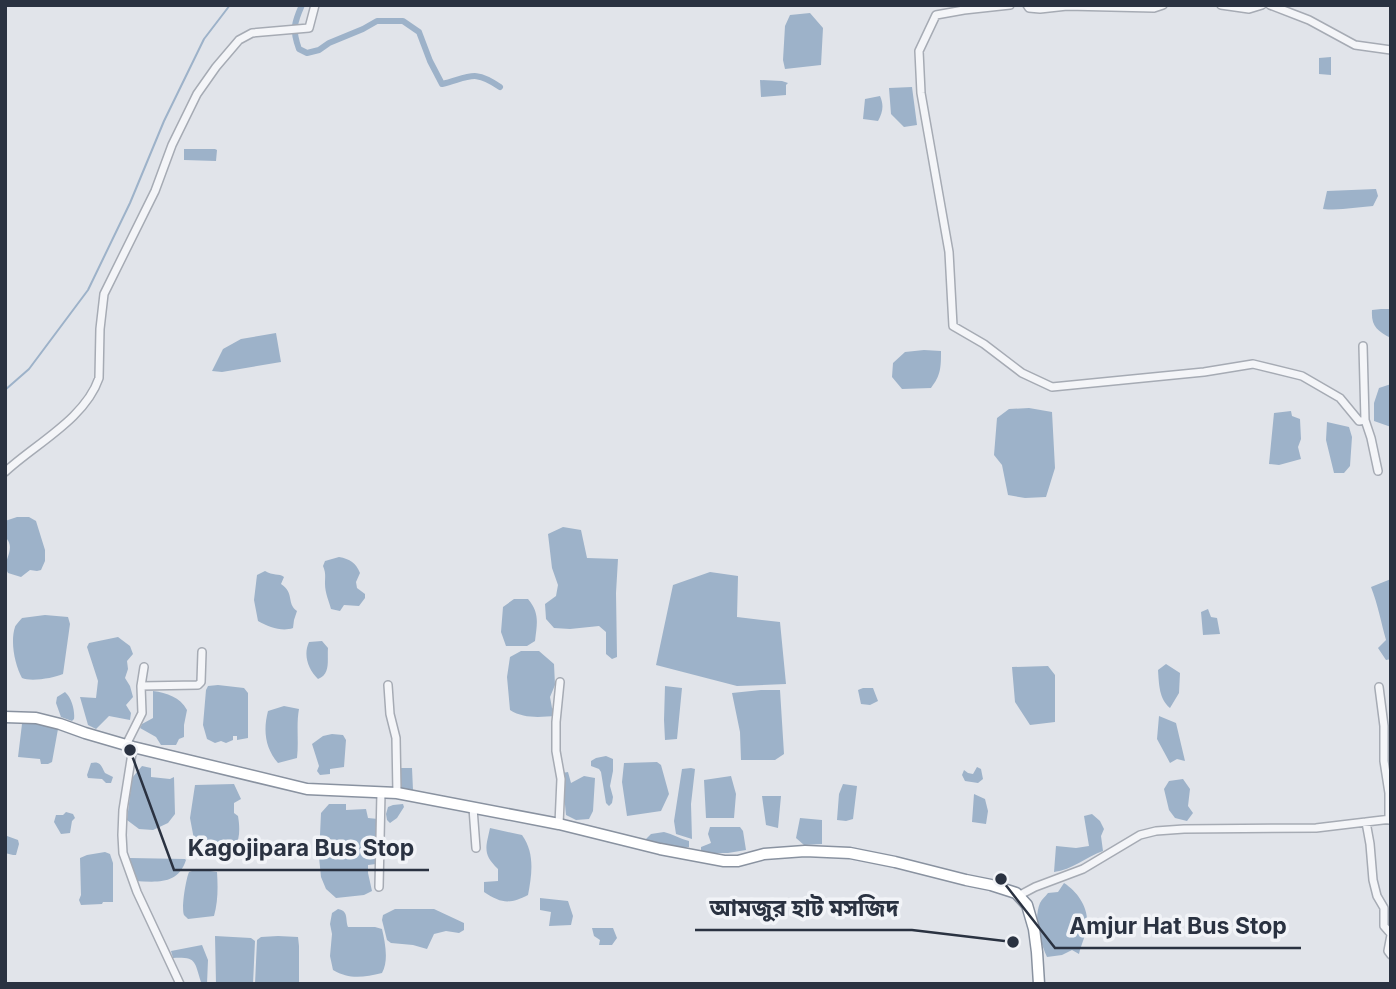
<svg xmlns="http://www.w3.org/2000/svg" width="1396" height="989" viewBox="0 0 1396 989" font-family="Inter,'Noto Sans Bengali',sans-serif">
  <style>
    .water { fill: #9db2c9 }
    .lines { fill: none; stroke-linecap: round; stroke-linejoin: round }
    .stream { stroke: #9db2c9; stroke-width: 2 }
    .canal { stroke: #9db2c9; stroke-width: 6 }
    .minor-casing { stroke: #a6abb4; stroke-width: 10 }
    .trunk-casing { stroke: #8992a0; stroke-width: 13 }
    .minor { stroke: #f4f5f8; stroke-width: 7 }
    .trunk { stroke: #fff; stroke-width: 10 }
    .leader { fill: none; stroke: #2a3241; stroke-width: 2.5 }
    .callout-dot { fill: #2a3241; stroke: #f1f3f7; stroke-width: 2.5 }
    .callout-label { font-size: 23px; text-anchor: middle; font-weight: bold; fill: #2a3241; stroke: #f1f3f7; stroke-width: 7; stroke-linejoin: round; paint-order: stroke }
  </style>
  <rect width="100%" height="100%" fill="#e1e4ea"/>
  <!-- water -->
  <path class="water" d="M810 13 823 28 821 65 785 69 783 60 785 26 790 15Z
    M1331 57V75L1319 74V58Z
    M760 80 782 81 788 83 786 85V95L761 97Z
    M912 87 917 125 904 127 891 114 889 88Z
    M880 96C884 105 883 112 878 121L863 119 865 99Z
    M184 149H215L217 150 216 161 184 160Z
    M1376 189 1378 196 1373 206C1356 207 1340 211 1323 209L1327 191Z
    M1381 309H1391V338C1377 331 1371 326 1372 310Z
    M276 333 281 362 222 372 212 371 223 349 241 339Z
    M924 350 941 351C941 367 941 375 931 388L902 389 892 377 893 363 905 352Z
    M1391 384V427L1374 421V403L1379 388Z
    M1029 408 1052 412 1055 468 1046 497 1025 498 1008 495 1002 465 994 455 997 418 1009 409Z
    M1291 411 1292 416 1300 419 1301 439 1298 447 1301 459 1279 465 1269 464 1274 413Z
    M1327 422 1349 427 1352 437 1350 466 1344 473H1334L1326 440Z
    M17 517H29L36 521 45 550V561L41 570 37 571 30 570 21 577 8 573 5 567C7 556 15 546 5 537V521Z
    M563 527 581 530 587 558 618 559 616 593 617 657 612 659 606 654V632L599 626 570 629 554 628 546 619 545 604 556 596 558 585 552 568 548 534Z
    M339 557C350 559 356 563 360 573L356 582 357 588 365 594V598L359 606 344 605 340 611 331 609C329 601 325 593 325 584 325 576 326 573 323 566L325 561Z
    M265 571C273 576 279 573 284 577L281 584C295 593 286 603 297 611L294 620 293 628C282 632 269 627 258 621L254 600 257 575Z
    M710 572 738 576 737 617 780 622 786 684 737 686 656 665 673 585Z
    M1391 579V659L1386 660 1378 648 1386 640C1381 622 1378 605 1371 587Z
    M514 599H528C540 613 537 624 535 641L527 646H506L501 632 503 607Z
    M1208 609 1211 617 1217 618 1220 634 1203 635 1201 612Z
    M45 615 68 617 70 624 63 674C54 678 31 682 22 678 15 665 10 642 15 627 15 626 21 619 22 618Z
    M118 637 130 646 133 654 127 661 128 669 125 678 130 686 133 697 126 705 131 713 130 720 109 716 96 729 88 725 80 697 96 698 98 681 87 647 89 643Z
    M322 641 328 648C327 660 331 674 318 679 308 669 303 655 309 642Z
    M521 651H539L554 664 555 685 550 697 552 708 555 710 556 716C540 717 524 719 510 710L507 677 510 657Z
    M1166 664 1180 673 1179 693 1170 708C1159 699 1159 684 1158 670Z
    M1048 666 1055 675V722L1030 725 1015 702 1012 667Z
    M218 685 244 688 248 693V738L237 740V736H233V740L226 743 221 741 215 743 207 739 203 725 206 690 208 686Z
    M665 686 682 688 677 739 665 740 664 720Z
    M863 688H873L878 701 870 705 861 704 858 690Z
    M761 690H780L784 754 775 760H741L740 732 732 693Z
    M153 691C167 693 180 697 187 710L184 725V737L179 739 176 745H161L156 737 140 728 142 724 153 718Z
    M65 692C72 698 75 711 74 719L72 721 61 717 56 703 57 697Z
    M284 706 299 709C296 725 299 741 297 758L278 763C265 748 263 730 268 711Z
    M1159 716 1176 723 1185 761 1177 759 1170 763 1157 739Z
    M32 723 48 725 58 729 52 762 48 764H41L40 759 18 757 22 724Z
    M332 734 343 735 346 740 344 767 330 769V774L320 775 317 771 319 766 312 744 323 736Z
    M606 756 613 759V771L610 786 613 797 612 803 609 806 606 803 601 772 599 769 591 766V761L596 758Z
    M657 762 661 765 669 794 661 811 627 816 622 782 624 763Z
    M91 763C100 761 101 765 105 773L113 777 111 783H106L102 779 88 778 87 775Z
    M142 766 151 768V777L170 779 174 777 175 814 168 823 153 830 139 829 127 820 132 778Z
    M977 767 981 769 983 779 978 783 965 781 962 775 964 770 968 773 973 774Z
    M400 768H412L413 790 410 792 403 790 400 787Z
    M691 768 695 769 691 804 692 839 676 834 674 821 682 769Z
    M568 772 571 783 584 776 595 778 593 811 589 819 576 820 566 815 562 773Z
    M731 776 736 794 734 818H706L704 780Z
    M1183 779 1190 789 1188 806 1193 813 1187 821 1175 818 1169 810 1164 789 1169 781Z
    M234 784 241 799 234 803V813L238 816C240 828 240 838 235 848L211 847 209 851 196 850 190 818 195 785Z
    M843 784 857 786 853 819 846 821 837 820 839 794Z
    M974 794 985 799 988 811 986 824 972 822Z
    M762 796H781L778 828 766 825Z
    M329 804H346V810L366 809 368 818 378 819 376 864 368 865V873L372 891 364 895 336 898 326 889 321 877 319 857 321 813Z
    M403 804 404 807 397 818 390 823 387 820 386 814 388 807 393 805Z
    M66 812 73 814 75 818 72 821 70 833 61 834 54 822 56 815H63Z
    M1092 814 1100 821 1104 829 1101 836 1103 851C1086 857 1072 870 1054 872L1056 846 1076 848 1089 846 1084 816Z
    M800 818 822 820V844L804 845 796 838Z
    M710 827H740L743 831 746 850 728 853H701V847L711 843 708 834Z
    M490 828 522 835C535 853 532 874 528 895 510 904 502 904 484 892V882L498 881V869C482 854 486 847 490 828Z
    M664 832C673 834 680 839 689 841V847C675 850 658 846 645 840L651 834Z
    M7 836 18 840 19 844 16 855H13L5 853V837Z
    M105 852 110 854 113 863V902H103L102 904 81 905 79 900 81 895 80 858 87 855Z
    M130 858 185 859 186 860C178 885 157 882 135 881L129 860Z
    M198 869 217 872C218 887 218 902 214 916L188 919C187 918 185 916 184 915 181 908 186 879 189 872Z
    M1064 883C1078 892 1089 908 1087 926 1086 935 1081 945 1079 954L1072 950 1062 955 1047 957C1040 941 1033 920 1040 903 1042 899 1045 897 1048 893L1058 892Z
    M540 898 568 901 573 916 571 925 549 926 551 912 540 910Z
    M338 909C349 911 345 919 348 927H375L382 929C385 942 389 961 382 973 364 977 350 980 333 970L330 956 332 934 330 924 332 913Z
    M395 909H434L464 923V930L459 933 446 931 434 934 427 949 413 945 391 943 387 940 382 920 383 915Z
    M592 928H613L617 938 612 945H599L600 940 594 936Z
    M215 936 251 938 255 941 253 984H216Z
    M278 936 298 937 299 946V984H255L257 940 261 937Z
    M202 945 208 960 207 984 201 982C194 961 197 957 173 958L171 951Z"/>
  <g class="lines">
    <!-- stream -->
    <path class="stream" d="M5 390 29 369 88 290 130 203 164 121 204 39 230 5"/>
    <!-- canal -->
    <path class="canal" d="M302 5C294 23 292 30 299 49L307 53 319 50 329 43 363 29 377 21H403L419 32 430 61 442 84C470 77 474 69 500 87"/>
    <!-- minor casing -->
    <g class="minor-casing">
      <path id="minor" d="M1010 5 964 10 936 15 919 51 921 93 949 252 953 326 984 344 1022 373 1052 387 1204 372 1253 364 1302 376 1340 398 1359 421 1365 420 1371 438 1378 471
        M1027 5 1029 8 1040 9 1067 6 1154 8 1163 5
        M1221 5 1249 9 1262 5
        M1270 5 1309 20 1355 45 1391 50
        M1363 346 1365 420
        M5 472C35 444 85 419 99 378L100 329 104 294 155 191 172 145 197 94 216 67 239 40 252 33 309 28 315 5
        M388 685 390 714 396 738 397 793
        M141 686 198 685 201 682 202 652
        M1379 687 1384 726V761L1389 793V820
        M126 745 142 713 141 686 144 667
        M133 747 123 810 122 835 123 853 137 892 180 984
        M473 808 476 848
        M1366 822 1370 844 1373 880 1377 896 1384 908V926L1391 934
        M559 824 561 779 556 751V722L560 682
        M379 887 381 792
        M1018 896 1035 887 1083 869 1140 835 1156 831 1184 829 1316 828 1391 819
        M1391 935 1388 951 1391 955"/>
    </g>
    <!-- trunk casing -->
    <g class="trunk-casing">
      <path id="trunk" d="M5 717 36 718 60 724 85 733 133 747 307 789 397 793 559 824 660 849 724 861H738L764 854 805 851 850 853 895 862 966 880 991 885 1016 893 1027 905 1034 929 1037 952 1039 984"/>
    </g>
    <!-- minor -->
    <use href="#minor" class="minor"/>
    <!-- trunk -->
    <use href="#trunk" class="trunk"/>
  </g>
  <!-- callouts -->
  <path class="leader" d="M130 750L174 870H429M1013 942L912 930H695M1001 879L1055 948H1301"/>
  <g class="callout-dot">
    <circle cx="130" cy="750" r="7"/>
    <circle cx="1013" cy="942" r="7"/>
    <circle cx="1001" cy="879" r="7"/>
  </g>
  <g class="callout-label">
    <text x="301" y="856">Kagojipara Bus Stop</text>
    <text x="804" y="916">আমজুর হাট মসজিদ</text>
    <text x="1178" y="934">Amjur Hat Bus Stop</text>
  </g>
  <!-- border -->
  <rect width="1396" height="989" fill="none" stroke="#2a3241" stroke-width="14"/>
</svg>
